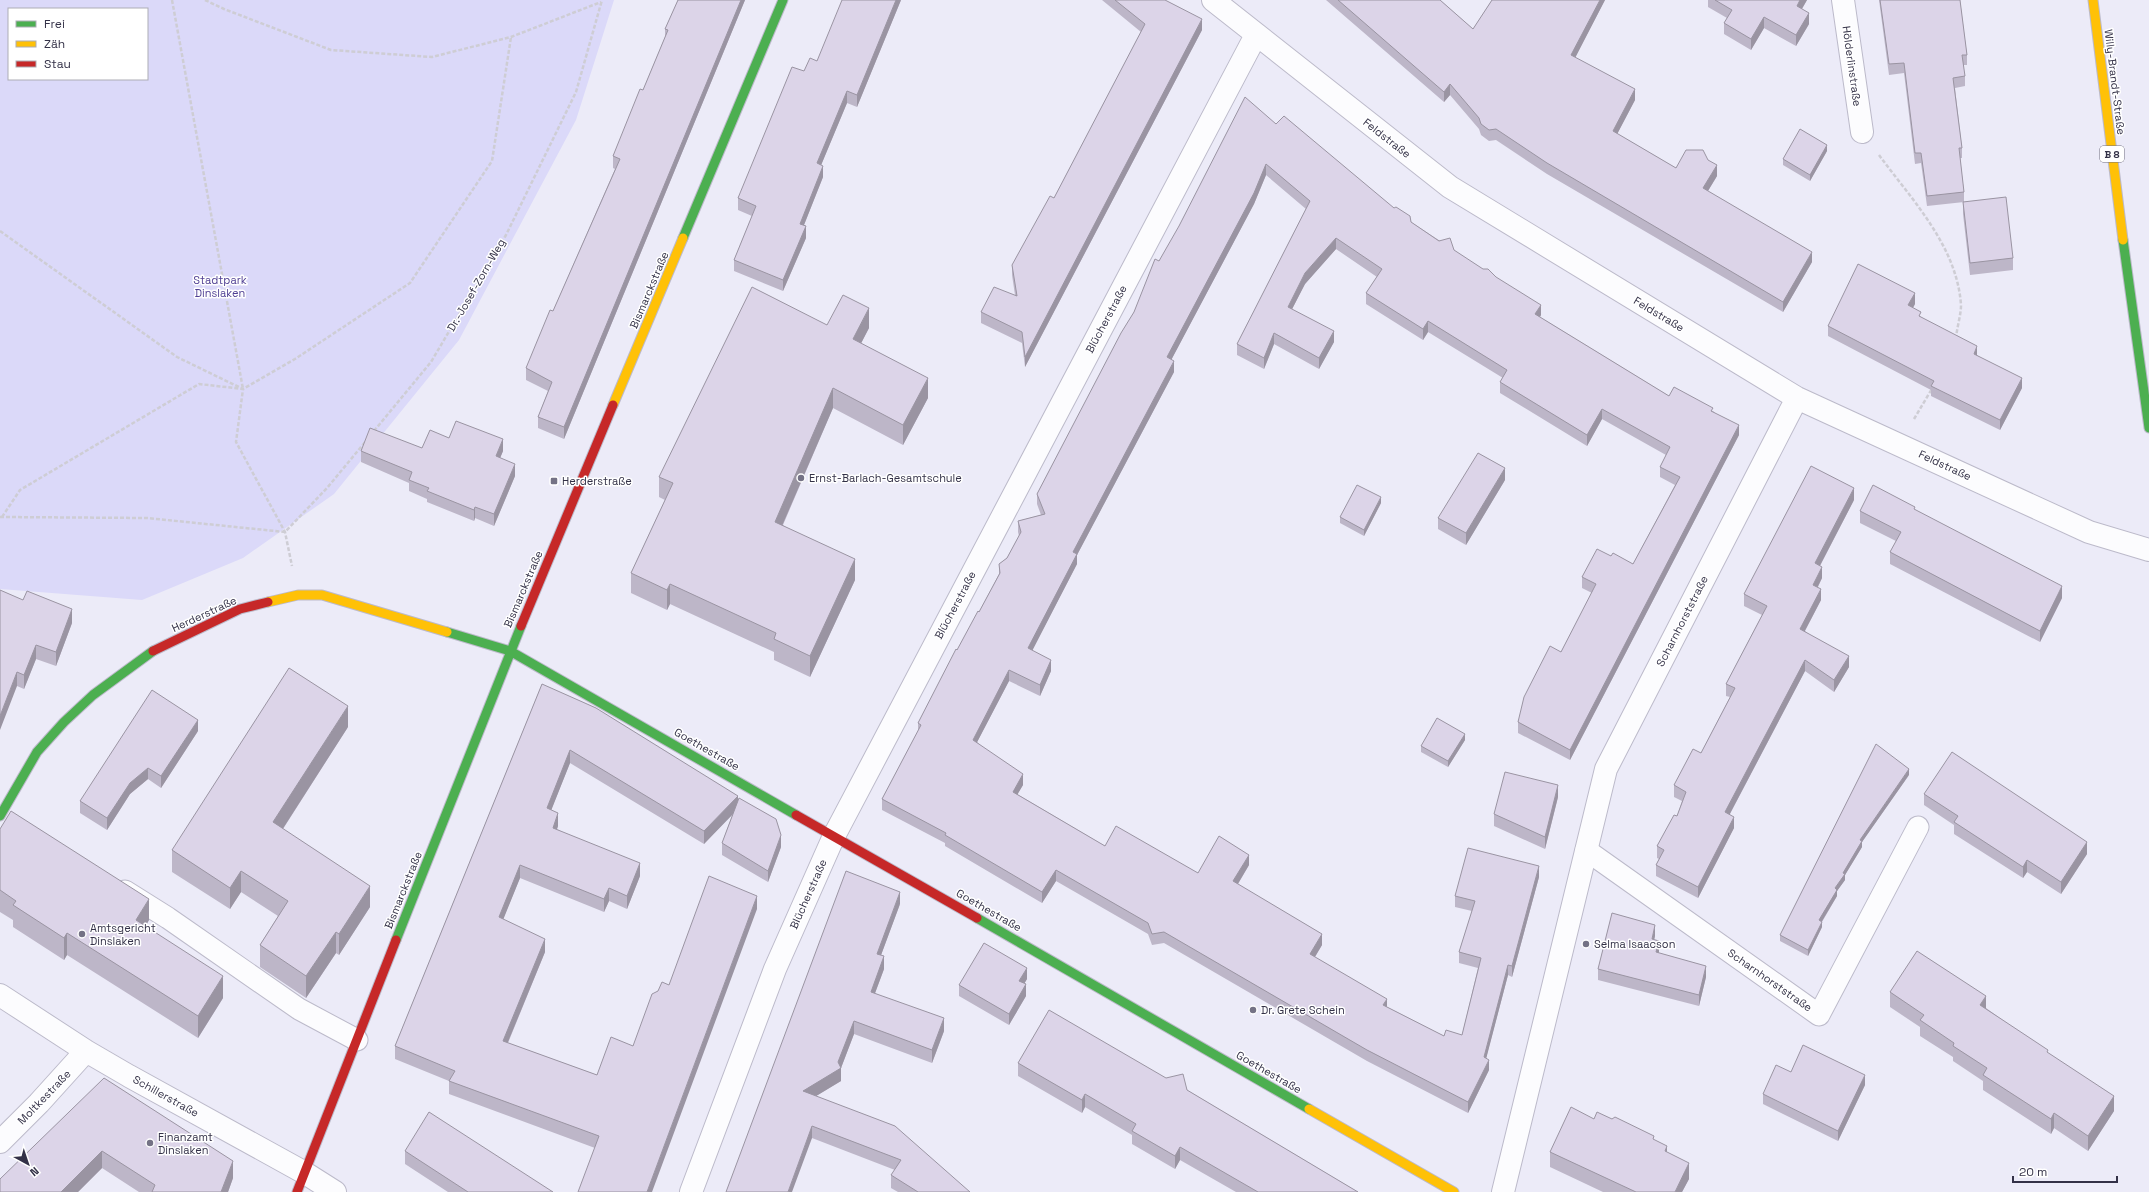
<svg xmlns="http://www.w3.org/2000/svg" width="2149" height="1192" viewBox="0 0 2149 1192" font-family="'Space Grotesk',sans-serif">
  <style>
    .green { fill: #dbd9f9; fill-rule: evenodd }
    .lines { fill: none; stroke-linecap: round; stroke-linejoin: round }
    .lane-casing { stroke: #bcbaca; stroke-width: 23 }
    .street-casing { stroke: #bcbaca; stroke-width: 24 }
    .fast-casing { stroke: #bcbaca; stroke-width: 11 }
    .slow-casing { stroke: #bcbaca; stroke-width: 11 }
    .jam-casing { stroke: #bcbaca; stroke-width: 11 }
    .path { stroke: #cecdd4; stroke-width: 2.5; stroke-dasharray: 4 2; stroke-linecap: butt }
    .lane { stroke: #fcfcfe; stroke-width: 21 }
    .street { stroke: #fcfcfe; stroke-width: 22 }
    .fast { stroke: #4caf50; stroke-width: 9 }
    .slow { stroke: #ffc107; stroke-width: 9 }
    .jam { stroke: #c62828; stroke-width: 9 }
    .wall { fill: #bdb6c8 }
    .shaded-wall { fill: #9a94a2 }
    .building { fill: #dcd4e8; stroke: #9a94a2 }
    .poi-dot { fill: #747285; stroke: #fff; stroke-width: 1.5 }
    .labels { text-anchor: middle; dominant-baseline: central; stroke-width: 3; stroke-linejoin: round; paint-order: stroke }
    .shield { fill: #fff; stroke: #706f7e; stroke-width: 1 }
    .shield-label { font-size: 10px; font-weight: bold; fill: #333147 }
    .street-label { font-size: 11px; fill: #333147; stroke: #fff }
    .park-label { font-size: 11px; fill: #4f3f93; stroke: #fff }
    .poi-label { font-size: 11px; fill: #333147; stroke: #fff; text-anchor: start }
  </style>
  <rect width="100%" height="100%" fill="#ecebf8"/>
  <!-- green -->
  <path class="green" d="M0 0H614L576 120 459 340 334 494 243 558 142 600 0 589ZM9 9H147V79H9Z"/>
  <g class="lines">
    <!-- lane casing -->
    <g class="lane-casing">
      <path id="lane" d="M1586 850 1819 1015 1918 827
        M125 891 168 918 299 1009 357 1040"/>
    </g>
    <!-- street casing -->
    <g class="street-casing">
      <path id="street" d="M1213 0 1450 187 1797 398 2089 532 2149 550
        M1843 0 1862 132
        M0 995 86 1051 129 1076 305 1173 335 1192
        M0 1142 39 1103 86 1051
        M691 1192 775 969 834 836 1256 35
        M1503 1192 1606 769 1797 398"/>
    </g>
    <!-- fast casing -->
    <g class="fast-casing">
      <path id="fast" d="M683 238 783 0
        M2123 240 2149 428
        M447 632 510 651 796 815
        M0 816 37 752 64 722 93 695 153 651
        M977 918 1309 1109
        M396 940 521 626"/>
    </g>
    <!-- slow casing -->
    <g class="slow-casing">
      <path id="slow" d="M2093 0 2123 240
        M613 405 683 238
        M268 602 298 595H322L447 632
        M1309 1109 1454 1192"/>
    </g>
    <!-- jam casing -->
    <g class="jam-casing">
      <path id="jam" d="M521 626 613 405
        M153 651 240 609 268 602
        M796 815 977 918
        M297 1192 396 940"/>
    </g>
    <!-- path -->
    <path class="path" d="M172 0 243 389
      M205 0 224 9 331 50 432 57 511 37 601 2
      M1879 155C1912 200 1957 246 1961 305 1961 315 1957 327 1956 338
      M0 231 177 357 243 389 236 442 285 532 292 566
      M1914 419 1933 387
      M374 431 431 362 506 235 576 92 602 0
      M0 517 147 518 285 532 327 488 366 441
      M2 517 20 490 199 384 243 389 295 359 410 283 492 161 511 37"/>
    <!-- lane -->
    <use href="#lane" class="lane"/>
    <!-- street -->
    <use href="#street" class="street"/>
    <!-- fast -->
    <use href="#fast" class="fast"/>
    <!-- slow -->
    <use href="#slow" class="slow"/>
    <!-- jam -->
    <use href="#jam" class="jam"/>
  </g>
  <!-- wall -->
  <path class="wall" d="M678 0H745L564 439 538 428V417L548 391 526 380V368L553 311 615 169 613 168V156L643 90 665 37V29Z
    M901 0 857 107 847 103 821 165 823 177 804 225 806 238 783 291 734 271V260L752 216 738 210V198L804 71Z
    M1102 0H1165L1202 30 1025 367 1022 343 981 323V312L1015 295 1012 275V265L1054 198 1141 32Z
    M1326 0H1440L1473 29 1492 0H1605L1575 57 1635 100 1617 134 1676 168 1717 176 1708 191 1812 262 1783 312 1547 174 1496 140 1489 141 1481 135 1479 129 1450 95 1444 102Z
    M1708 0H1807L1802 9 1809 24 1796 46 1764 28 1751 50 1724 34V23L1727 18 1708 7Z
    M1879 0H1960L1967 55V65H1963L1965 76V86L1955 88 1962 148V158H1960L1964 192V202L1927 206 1921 163 1915 164 1904 73 1889 75Z
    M1276 124 1411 222 1454 250 1541 315 1540 317 1669 396 1713 411 1739 435 1570 760 1518 733V722L1561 652 1592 593 1582 588V577L1611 556 1633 564 1675 485 1660 477V467L1666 455 1602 419 1587 446 1500 393V382L1503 378 1428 332 1423 340 1366 304V293L1377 277 1336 249 1305 284 1292 309 1334 342 1319 369 1274 344 1264 369 1237 355V344L1306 209 1266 175 1254 204 1171 360 1174 372 1077 555V564L1032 650 1051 671 1040 696 1009 681 977 742 1023 785 1017 794 1105 846 1198 873 1249 865 1238 884 1322 945 1315 957 1387 1007 1444 1036 1462 1035 1478 968 1459 963V952L1472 911 1455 907V896L1539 877 1512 977 1508 975 1486 1058 1489 1070 1468 1113 1367 1061 1164 943 1152 945 1148 934 1056 881 1042 903 945 846V843L882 810V799L918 731V723L957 650 979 612 999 574V564L1007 558 1019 536 1018 532V521L1041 515 1037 504V494L1134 312 1159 261Z
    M1827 151 1810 181 1783 165V159Z
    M1963 202 2013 258V270L1970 275 1963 214Z
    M1915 304 1913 308 1921 317 1977 355 2022 388 2000 430 1931 396V390L1828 336V326Z
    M827 325 869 328 861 343 928 398 903 445 833 408 783 525 855 580 810 677 774 660V652L670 604 667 610 631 593V573L665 500 659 497V477Z
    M449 438 503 451 500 458 515 476 494 526 475 518 474 521 427 502V499L409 491V483L361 462V451L422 448Z
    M1505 480 1466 545 1438 529V518Z
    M1854 500 1820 566 1822 578 1818 587 1821 600 1805 631 1849 667 1834 692 1805 671 1730 814 1734 828 1698 898 1656 876V865L1659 859 1657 858V846L1677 816 1682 801 1674 797V785L1701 753 1730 697 1726 696V684L1762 615 1744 606V594Z
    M1381 503 1364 536 1340 523V517Z
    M1915 510 2062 598 2040 642 1890 564V552L1896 541 1860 523V511Z
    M0 590 72 623 56 666 36 659 24 689 17 686Z
    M542 684 738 802 781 847 768 882 722 855V843L733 813 704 844 570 763 551 810 558 826 557 829 640 876 627 909 609 901 604 912 520 878 503 919 545 952 508 1043 597 1075 633 1046 658 991 669 985 757 909 595 1148 449 1094V1081L395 1059V1046Z
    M348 727 283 829 370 907 339 955 336 953 306 998 260 967V945L278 916 241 892 230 909 172 872V850Z
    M198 731 161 788 148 779 130 794 107 830 80 813V801Z
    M1465 740 1448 767 1421 752V746Z
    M1909 775 1862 842V847L1845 875V880L1837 891V896L1822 922V927L1808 956 1780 941V935Z
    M1924 794 2087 854 2061 894 2027 872 2023 878 1954 834V825L1924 805Z
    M1558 797 1545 849 1494 826V814Z
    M0 829 149 920 146 926 223 998 198 1038 67 955 64 960 13 927V920L0 912Z
    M900 904 881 955 884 969 875 993 944 1031 932 1063 854 1034 841 1068V1081L816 1096 970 1192H898L891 1188V1175L895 1170 812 1138 726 1192Z
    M1655 936 1654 939 1659 953 1706 977 1699 1006 1598 980V969Z
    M1027 979 1024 984 1026 996 1009 1025 959 996V985Z
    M1890 992 1986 1008 2048 1053 2114 1111 2088 1151 2054 1128 2051 1134 1983 1090V1081L1953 1061V1057L1920 1036V1027L1890 1007Z
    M1018 1063 1187 1090 1358 1192H1236L1180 1160 1175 1169 1132 1144V1135L1085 1107 1082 1113 1018 1076Z
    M1791 1072 1865 1085 1838 1141 1763 1104V1094Z
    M104 1078 233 1178 228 1192H139L102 1168 78 1192Z
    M1594 1119 1654 1140 1667 1153 1689 1179 1682 1192H1603L1550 1167V1152Z
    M405 1151 553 1192H448L405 1164Z"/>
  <!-- shaded-wall -->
  <path class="shaded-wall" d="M741 0H745L564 439V427Z
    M896 0H901L857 107V95Z
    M1600 0H1605L1571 66V55Z
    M1800 0H1807L1797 17V6Z
    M1809 13V24L1796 46V35Z
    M1764 17V28L1751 50V39Z
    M1202 19V30L1025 367V357Z
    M1450 84V95L1444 102V92Z
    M1635 89V100L1613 142V131Z
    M847 91V103L817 175V163Z
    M1827 145V151L1810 181V175Z
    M1266 164V175L1254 204 1167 368V357Z
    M1717 165V176L1703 199V188Z
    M823 166V177L800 235V224Z
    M806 226V238L783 291V280Z
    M1336 238V249L1305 284 1288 317V307L1305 273Z
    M1812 252V262L1783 312V302Z
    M1915 293V304L1908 316V305Z
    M1541 305V315L1535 325V314Z
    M869 308V328L853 359V339Z
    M1428 321V332L1423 340V329Z
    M1334 331V342L1319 369V358Z
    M1274 333V344L1264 369V358Z
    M1977 346V356L1974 354Z
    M1174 361V372L1077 555V564L1028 659V648L1073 552Z
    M928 378V398L903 445V425Z
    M2022 378V388L2000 430V420Z
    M833 388V408L775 542V522Z
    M1602 409V419L1587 446V435Z
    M1739 425V435L1570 760V750Z
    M503 439V451L496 468V456Z
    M515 464V476L494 526V514Z
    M1505 468V480L1466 545V533Z
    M1854 488V500L1815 575V563Z
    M1381 497V503L1364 536V530Z
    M475 507V518L474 521V510Z
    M855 559V580L810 677V656Z
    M1822 567V578L1813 596V585Z
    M670 584V604L667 610V590Z
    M2062 586V598L2040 642V631Z
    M1821 589V600L1800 640V629Z
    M72 609V623L56 666V652Z
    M36 645V659L24 689V675Z
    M1849 656V667L1834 692V680Z
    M1051 660V671L1040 696V685Z
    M1805 660V671L1725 823V812Z
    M1009 670V681L973 750V740Z
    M17 672V686L0 730V716Z
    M348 706V727L273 844V822Z
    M198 720V731L161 788V776Z
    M1465 734V740L1448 767V761Z
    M570 750V763L547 821V808Z
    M148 768V779L130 794 107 830V818L130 783Z
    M1909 769V775L1862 842V847L1845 875V880L1837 891V896L1819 926V920L1860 840Z
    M1023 774V785L1013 802V792Z
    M1558 785V797L1545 849V837Z
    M738 796V809L704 844V831Z
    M558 813V826L553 841V828Z
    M1734 817V828L1698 898V887Z
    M781 835V847L768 882V871Z
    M2087 842V854L2061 894V882Z
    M1249 855V865L1233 892V881Z
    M2027 860V872L2023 878V867Z
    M640 863V876L627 909V896Z
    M520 865V878L499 930V917Z
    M1539 866V877L1512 977V966Z
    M1056 870V881L1042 903V892Z
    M241 871V892L230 909V888Z
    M370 886V907L339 955V934Z
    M609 888V901L604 912V899Z
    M900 892V904L877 966V954Z
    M757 896V909L652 1192H647Z
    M149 899V920L136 941V920Z
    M1822 922V927L1808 956V950Z
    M1655 925V936L1652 950V939Z
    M336 932V953L306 998V976Z
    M67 933V955L64 960V938Z
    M1322 934V945L1310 965V954Z
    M545 939V952L503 1054V1041Z
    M1659 941V952L1656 964V952Z
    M884 956V969L871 1004V992Z
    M1508 965V975L1484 1067V1057Z
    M1706 966V977L1699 1006V995Z
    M1027 968V979L1019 992V981Z
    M223 976V998L198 1038V1016Z
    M1026 984V996L1009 1025V1014Z
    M1986 996V1011L1980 1005Z
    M1387 999V1009L1383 1005Z
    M944 1018V1031L932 1063V1050Z
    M854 1021V1034L841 1068V1081L803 1104V1091L838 1062Z
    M1489 1060V1070L1468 1113V1102Z
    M1865 1075V1085L1838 1141V1131Z
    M1085 1094V1107L1082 1113V1100Z
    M2114 1096V1111L2088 1151V1136Z
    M2054 1113V1128L2051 1134V1119Z
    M812 1126V1138L792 1192H788Z
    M1667 1146V1162L1665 1151Z
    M1180 1147V1160L1175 1169V1156Z
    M102 1151V1168L78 1192H61Z
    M233 1161V1178L228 1192H221Z
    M1689 1163V1179L1682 1192H1675Z"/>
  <!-- building -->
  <path class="building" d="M678 0H741L564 427 538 417 552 382 526 368 550 310 553 311 620 159 613 156 640 89 643 90 668 30 665 29Z
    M842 0H896L857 95 847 91 817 163 823 166 800 224 806 226 783 280 734 260 756 206 738 198 792 67 804 71 810 58 817 61Z
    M1115 0H1165L1202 19 1025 357 1022 332 981 312 994 287 1017 296 1012 265 1050 196 1054 198 1145 24Z
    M1338 0H1440L1473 29 1492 0H1600L1571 55 1635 89 1613 131 1676 168 1686 150H1703L1708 160 1717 165 1703 188 1812 252 1783 302 1547 163 1496 129 1489 130 1481 124 1479 118 1450 84 1444 92Z
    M1715 0H1800L1797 6 1809 13 1796 35 1764 17 1751 39 1724 23 1732 10Z
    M1880 0H1960L1967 55H1962L1965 76 1953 78 1962 148H1959L1964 192 1927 196 1921 153H1915L1904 63 1889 64Z
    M1245 97 1276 124 1284 116 1394 208 1396 207 1410 216 1411 222 1439 241 1450 238 1454 250 1483 269H1488L1496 277 1541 305 1535 314 1669 396 1674 387 1713 408 1711 411 1739 425 1570 750 1518 722 1524 697 1550 646 1561 652 1596 584 1582 577 1597 549 1611 556 1613 553 1633 564 1680 477 1660 467 1670 447 1602 409 1587 435 1500 382 1507 370 1428 321 1423 329 1366 293 1382 269 1336 238 1305 273 1288 307 1334 331 1319 358 1274 333 1264 358 1237 344 1310 201 1266 164 1254 193 1167 357 1174 361 1073 552 1077 554 1028 648 1051 660 1040 685 1009 670 973 740 1023 774 1013 792 1105 846 1116 826 1198 873 1219 836 1249 855 1233 881 1322 934 1310 954 1387 999 1383 1005 1444 1036 1446 1030 1462 1035 1481 958 1459 952 1475 901 1455 896 1468 848 1539 866 1512 966 1508 965 1484 1057 1489 1060 1468 1102 1367 1050 1164 932 1152 934 1148 923 1056 870 1042 892 945 835 946 833 882 799 921 725 918 723 956 649 957 650 978 611 979 612 1000 573 999 564 1007 558 1021 532 1018 521 1045 514 1037 494 1121 333 1134 312 1155 259 1159 261 1179 226Z
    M1800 129 1827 145 1810 175 1783 159Z
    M2006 197 2013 258 1970 263 1963 202Z
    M1858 264 1915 293 1908 305 1921 312 1919 316 1977 346 1974 354 2022 378 2000 420 1931 386 1934 381 1828 326Z
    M752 287 827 325 843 295 869 308 853 339 928 378 903 425 833 388 775 522 855 559 810 656 774 639 776 633 670 584 667 590 631 573 673 483 659 477Z
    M456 421 503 439 496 456 515 464 494 514 475 507 474 510 427 491 429 488 409 480 412 472 361 451 370 428 422 448 430 430 449 438Z
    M1478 453 1505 468 1466 533 1438 518Z
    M1811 466 1854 488 1815 563 1822 567 1813 585 1821 589 1800 629 1849 656 1834 680 1805 660 1725 812 1734 817 1698 887 1656 865 1664 850 1657 846 1674 815 1677 816 1686 792 1674 785 1693 749 1701 753 1735 688 1726 684 1767 606 1744 594Z
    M1357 485 1381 497 1364 530 1340 517Z
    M1873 485 1915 507 1914 509 2062 586 2040 631 1890 552 1901 532 1860 511Z
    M0 590 23 600 27 591 72 609 56 652 36 645 24 675 17 672 0 716Z
    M289 668 348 706 273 822 370 886 339 934 336 932 306 976 260 945 288 901 241 871 230 888 172 850Z
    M542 684 596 708 738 796 704 831 570 750 547 808 558 813 553 828 640 863 627 896 609 888 604 899 520 865 499 917 545 939 503 1041 597 1075 611 1037 633 1046 652 994 658 991 662 982 669 985 709 876 757 896 647 1192H578L599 1136 449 1081 455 1071 395 1046Z
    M152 690 198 720 161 776 148 768 130 783 107 818 80 801Z
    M1437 718 1465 734 1448 761 1421 746Z
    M1876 744 1909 769 1860 840 1862 841 1843 873 1845 874 1835 888 1837 890 1819 920 1822 922 1808 950 1780 935Z
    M1952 752 2087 842 2061 882 2027 860 2023 867 1954 822 1958 816 1924 794Z
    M1505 772 1558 785 1545 837 1494 814Z
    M739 798 776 819 781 835 768 871 722 843Z
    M11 811 149 899 136 920 223 976 198 1016 67 933 64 938 13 905 16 901 0 890V829Z
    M846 871 900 892 877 954 884 956 871 992 944 1018 932 1050 854 1021 838 1062 841 1068 803 1091 895 1126 970 1192H918L891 1175 901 1160 812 1126 788 1192H726Z
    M1612 913 1655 925 1652 939 1659 941 1656 952 1706 966 1699 995 1598 969Z
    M984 943 1027 968 1019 981 1026 984 1009 1014 959 985Z
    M1917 951 1986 996 1980 1005 2048 1050 2047 1052 2114 1096 2088 1136 2054 1113 2051 1119 1983 1075 1987 1068 1953 1046 1954 1043 1920 1020 1924 1015 1890 992Z
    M1049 1010 1166 1078 1183 1074 1187 1090 1358 1192H1258L1180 1147 1175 1156 1132 1131 1136 1124 1085 1094 1082 1100 1018 1063Z
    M1803 1045 1865 1075 1838 1131 1763 1094 1776 1065 1791 1072Z
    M104 1078 233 1161 221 1192H152L155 1185 102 1151 61 1192H0V1179Z
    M1571 1107 1594 1119 1597 1112 1612 1119 1615 1117 1654 1136 1653 1139 1667 1146 1665 1151 1689 1163 1675 1192H1636L1550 1152Z
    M429 1112 553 1192H468L405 1151Z"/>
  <!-- markers -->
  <g class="poi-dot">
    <circle cx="801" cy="478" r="4"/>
    <rect x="550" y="477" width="8" height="8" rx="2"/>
    <circle cx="82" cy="934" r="4"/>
    <circle cx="1586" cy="944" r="4"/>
    <circle cx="1253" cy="1010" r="4"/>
    <circle cx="150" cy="1143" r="4"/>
  </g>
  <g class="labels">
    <!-- shield labels -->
    <rect class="shield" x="2100" y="146" width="24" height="16" rx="3"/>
    <g class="shield-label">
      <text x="2112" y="154">B 8</text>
    </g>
    <!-- street labels -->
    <g class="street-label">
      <text transform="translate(1852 66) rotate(82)">Hölderlinstraße</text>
      <text transform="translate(2115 82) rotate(83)">Willy-Brandt-Straße</text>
      <text transform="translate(1387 138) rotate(38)">Feldstraße</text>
      <text transform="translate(476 285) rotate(-60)">Dr.-Josef-Zorn-Weg</text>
      <text transform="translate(649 290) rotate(-67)">Bismarckstraße</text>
      <text transform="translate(1659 314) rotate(31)">Feldstraße</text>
      <text transform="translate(1106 319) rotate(-62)">Blücherstraße</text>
      <text transform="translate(1945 465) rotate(25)">Feldstraße</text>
      <text transform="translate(523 589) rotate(-67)">Bismarckstraße</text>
      <text transform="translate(955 605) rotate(-62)">Blücherstraße</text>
      <text transform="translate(204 614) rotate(-25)">Herderstraße</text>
      <text transform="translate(1682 621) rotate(-63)">Scharnhorststraße</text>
      <text transform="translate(707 749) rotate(30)">Goethestraße</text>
      <text transform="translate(403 890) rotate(-68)">Bismarckstraße</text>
      <text transform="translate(808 894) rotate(-66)">Blücherstraße</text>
      <text transform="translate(989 910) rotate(30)">Goethestraße</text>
      <text transform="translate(1770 980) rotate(35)">Scharnhorststraße</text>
      <text transform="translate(1269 1072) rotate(30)">Goethestraße</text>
      <text transform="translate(166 1096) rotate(29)">Schillerstraße</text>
      <text transform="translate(44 1097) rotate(-46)">Moltkestraße</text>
    </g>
    <!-- park labels -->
    <g class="park-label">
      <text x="220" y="280">Stadtpark<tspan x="220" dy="13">Dinslaken</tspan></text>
    </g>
    <!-- poi labels -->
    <g class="poi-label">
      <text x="809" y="478">Ernst-Barlach-Gesamtschule</text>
      <text x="562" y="481">Herderstraße</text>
      <text x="90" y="928">Amtsgericht<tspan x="90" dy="13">Dinslaken</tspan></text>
      <text x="1594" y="944">Selma Isaacson</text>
      <text x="1261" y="1010">Dr. Grete Schein</text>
      <text x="158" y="1137">Finanzamt<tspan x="158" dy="13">Dinslaken</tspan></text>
    </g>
  </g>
  <!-- legend -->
  <rect x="8" y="8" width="140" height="72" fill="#ffffff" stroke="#adadb5"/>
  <rect x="16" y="21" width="20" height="6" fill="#4caf50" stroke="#adadb5"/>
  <text x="44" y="28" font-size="12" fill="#333147">Frei</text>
  <rect x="16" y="41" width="20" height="6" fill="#ffc107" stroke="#adadb5"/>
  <text x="44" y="48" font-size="12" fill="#333147">Zäh</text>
  <rect x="16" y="61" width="20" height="6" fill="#c62828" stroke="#adadb5"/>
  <text x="44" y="68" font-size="12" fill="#333147">Stau</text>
  <!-- north arrow -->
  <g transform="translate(28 1164) rotate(140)" stroke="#ffffff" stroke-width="3" paint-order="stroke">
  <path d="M0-3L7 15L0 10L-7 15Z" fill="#333147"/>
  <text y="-6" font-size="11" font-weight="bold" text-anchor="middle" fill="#333147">N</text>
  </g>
  <!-- scale -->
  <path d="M2013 1176v6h104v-6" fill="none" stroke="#333147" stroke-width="2"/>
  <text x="2019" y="1176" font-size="12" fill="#333147" stroke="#ffffff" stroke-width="3" paint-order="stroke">20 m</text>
</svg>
